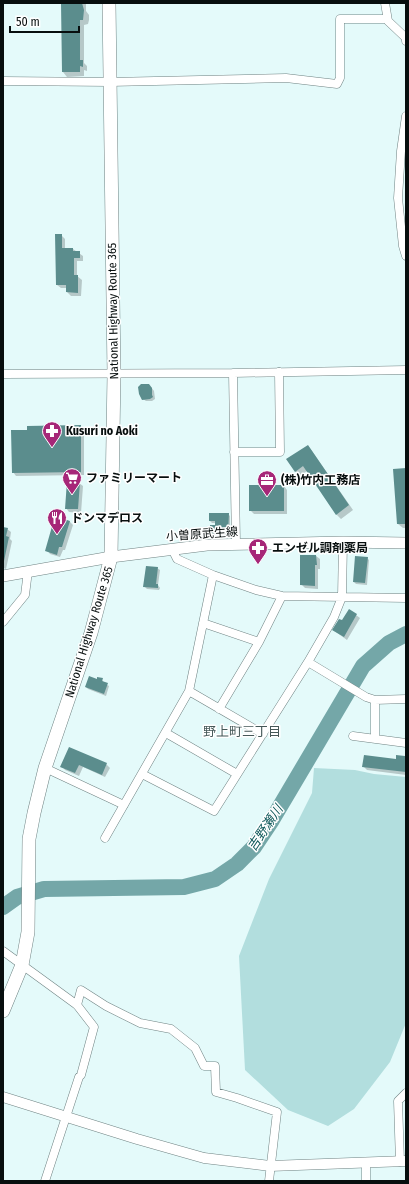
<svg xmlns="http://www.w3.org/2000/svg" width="409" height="1184" viewBox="0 0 409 1184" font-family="'Fira Sans Condensed','Noto Sans JP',sans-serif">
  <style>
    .green { fill: #b2dede }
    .shadow { fill: #0003 }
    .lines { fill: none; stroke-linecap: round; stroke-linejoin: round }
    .river { stroke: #74a7a8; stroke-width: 16 }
    .building { fill: #5b8d8d }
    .minor-casing { stroke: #6f8383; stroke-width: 9 }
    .tertiary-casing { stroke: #6f8383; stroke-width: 11 }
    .secondary-casing { stroke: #6f8383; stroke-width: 12 }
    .trunk-casing { stroke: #6f8383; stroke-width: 14 }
    .minor { stroke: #fff; stroke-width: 8 }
    .tertiary { stroke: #fff; stroke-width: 10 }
    .secondary { stroke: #fff; stroke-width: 11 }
    .trunk { stroke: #fff; stroke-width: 13 }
    .labels { text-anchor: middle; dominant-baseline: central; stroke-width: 3; stroke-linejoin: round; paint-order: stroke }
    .street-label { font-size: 12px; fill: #070e0e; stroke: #fff }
    .poi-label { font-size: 12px; font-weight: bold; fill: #070e0e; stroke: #fff; text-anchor: start }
    .neighbourhood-label { font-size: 13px; fill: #455858; stroke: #fff }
    .water-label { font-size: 13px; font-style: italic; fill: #0e585a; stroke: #fff }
  </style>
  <rect width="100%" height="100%" fill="#e4fafa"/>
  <!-- green -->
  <path class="green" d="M314 768 355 770 374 774 406 777V1023L390 1062 354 1109 328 1126 288 1110 245 1070 239 956 269 879 312 793Z"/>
  <!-- shadow -->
  <path class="shadow" d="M62 3H86V11L89 15V20L88 24 84 25V63L87 66V71L84 70V76L67 77 63 72Z
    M61 235 65 239V249H73L83 256V261H77V276L82 280 81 296H71L67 292V288H61L57 285Z
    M151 387 154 391 155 399 152 401H146L143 399Z
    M80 426 84 429V475L16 476 13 472Z
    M308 446 312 451 353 510 341 519 336 514 307 471 300 476 295 471Z
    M406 469V528H403L398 524Z
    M79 483 83 486 81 513 69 512 66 508Z
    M284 486 287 490V514H254L250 510Z
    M228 514 230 516V535H213L211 533 216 526V523H212L210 521Z
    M69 521 73 525 65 550H63L60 557 50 554 47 550Z
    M3 528 7 529 11 532 10 539 12 541 6 569 3 568Z
    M316 556 320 559V569H318V589L305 588 301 584Z
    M367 558 369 560 367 585 356 584 354 582Z
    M157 568 160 570 158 585 160 588 159 590 147 589 144 586Z
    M356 615 360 618 347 640 333 630 343 622Z
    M102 679 104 683 109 686 106 696 88 689 86 687 97 680Z
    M70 748 106 764 110 768 105 777 83 767 79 776 65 770 62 766Z
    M405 757 406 758V775L367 770 363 766 396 760Z"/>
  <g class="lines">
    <!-- river -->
    <path class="river" d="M3 907 17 897 44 889 184 887 215 879 237 864 254 847 272 820 363 666 389 643 406 634"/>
  </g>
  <!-- building -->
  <path class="building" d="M61 3H82L84 10 83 20H80V60H83V67L80 66V72H62Z
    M55 234H62V248H73V251H80V258H74V275H78V293L66 292V285H56Z
    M141 384H149L152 388V395L153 397 150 399 142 400 139 394 138 387Z
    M81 425V472L12 473 11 430H27V426Z
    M308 445 349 505 336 515 303 466 295 472 286 459Z
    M406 468V524H397L393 469Z
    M67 481 80 482 78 509H65Z
    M249 485H284V511H249Z
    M209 513H229L228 534 210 533V525H215V521H209Z
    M55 516 70 521 62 547H59L57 555 45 551Z
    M3 527 8 528 6 536 9 537 4 561Z
    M300 555H316L317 565H315V586L300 585Z
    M355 556 368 557 365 583 353 582Z
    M146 566 158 567 156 584H158V588L143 587Z
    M349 609 357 614 344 637 332 630 339 619 342 620Z
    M89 676 97 679V677L103 678 102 681 108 683 104 694 85 687Z
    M69 747 107 763 102 775 79 765 75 773 60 767Z
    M364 755 396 759V755L405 756 406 772 362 767Z"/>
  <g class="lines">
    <!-- minor casing -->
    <g class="minor-casing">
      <path id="minor" d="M385 3 388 21 406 38V41
        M3 81 110 82 286 78 337 84 340 78V19H387
        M406 116 401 151 398 198 403 246 406 256
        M233 373 236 544
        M3 374 233 373 406 370
        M234 452H280L279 372
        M213 575 256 590 282 596 406 598
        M3 622 25 595 28 571
        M203 623 259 642
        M308 662 366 697 375 700 406 699
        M189 691 263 734
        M375 700V739
        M219 709 259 642 282 596
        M166 733 237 774
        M353 736 406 743
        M45 768 124 805
        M142 774 214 811 308 662 334 617 342 597 343 542
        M105 838 189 691 213 575 177 559 172 549
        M3 951 77 1005 94 1027 81 1075 79 1077 45 1181
        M77 1005 81 990 106 1006 140 1023 171 1029 195 1048 204 1066H215L216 1092 237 1098 277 1112 269 1181
        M400 1162 398 1101 406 1093
        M366 1181V1163"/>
    </g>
    <!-- tertiary casing -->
    <g class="tertiary-casing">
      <path id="tertiary" d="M3 1097 137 1139 204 1158 270 1166 406 1161"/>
    </g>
    <!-- secondary casing -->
    <g class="secondary-casing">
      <path id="secondary" d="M3 576 111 557 207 545 343 542 406 543"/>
    </g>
    <!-- trunk casing -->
    <g class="trunk-casing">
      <path id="trunk" d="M3 1011 22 965 28 932 29 839 34 813 45 768 91 633 111 557 114 374 109 3"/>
    </g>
    <!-- minor -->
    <use href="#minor" class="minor"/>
    <!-- tertiary -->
    <use href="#tertiary" class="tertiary"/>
    <!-- secondary -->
    <use href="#secondary" class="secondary"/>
    <!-- trunk -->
    <use href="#trunk" class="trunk"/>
  </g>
  <!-- icons -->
  <defs>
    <g id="pharmacy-pin" transform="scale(1)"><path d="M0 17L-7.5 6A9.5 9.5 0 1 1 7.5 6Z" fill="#a62778" stroke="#fff"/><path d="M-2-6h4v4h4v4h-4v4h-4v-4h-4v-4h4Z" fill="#fff"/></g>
    <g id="supermarket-pin" transform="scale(1)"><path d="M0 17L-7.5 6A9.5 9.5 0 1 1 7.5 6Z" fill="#a62778" stroke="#fff"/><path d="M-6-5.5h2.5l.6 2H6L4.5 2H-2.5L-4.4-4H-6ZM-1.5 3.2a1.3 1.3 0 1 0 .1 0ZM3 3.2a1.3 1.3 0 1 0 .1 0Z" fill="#fff"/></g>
    <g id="office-pin" transform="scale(1)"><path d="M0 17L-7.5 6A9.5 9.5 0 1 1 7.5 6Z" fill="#a62778" stroke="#fff"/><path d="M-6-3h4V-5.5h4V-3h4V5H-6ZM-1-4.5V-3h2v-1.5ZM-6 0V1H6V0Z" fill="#fff"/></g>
    <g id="restaurant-pin" transform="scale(1)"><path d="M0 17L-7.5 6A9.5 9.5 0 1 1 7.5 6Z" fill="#a62778" stroke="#fff"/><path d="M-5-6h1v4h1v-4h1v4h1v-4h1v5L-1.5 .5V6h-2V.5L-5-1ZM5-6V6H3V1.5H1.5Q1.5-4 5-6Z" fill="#fff"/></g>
  </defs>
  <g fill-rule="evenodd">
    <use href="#pharmacy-pin" x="52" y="431"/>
    <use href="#supermarket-pin" x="72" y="478"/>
    <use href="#office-pin" x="267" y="480"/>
    <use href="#restaurant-pin" x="57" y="518"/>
    <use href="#pharmacy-pin" x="258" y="548"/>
  </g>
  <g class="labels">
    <!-- street labels -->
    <g class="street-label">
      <text transform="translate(113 311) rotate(-91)">National Highway Route 365</text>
      <text transform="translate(202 534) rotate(-4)">小曽原武生線</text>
      <text transform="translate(89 632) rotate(-73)">National Highway Route 365</text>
    </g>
    <!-- poi labels -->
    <g class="poi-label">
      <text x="66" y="431">Kusuri no Aoki</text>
      <text x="86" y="478">ファミリーマート</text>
      <text x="281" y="480">(株)竹内工務店</text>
      <text x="71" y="518">ドンマデロス</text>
      <text x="272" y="548">エンゼル調剤薬局</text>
    </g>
    <!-- neighbourhood labels -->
    <g class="neighbourhood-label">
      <text x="242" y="731">野上町三丁目</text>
    </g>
    <!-- water labels -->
    <g class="water-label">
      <text transform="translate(265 828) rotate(-56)">吉野瀬川</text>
    </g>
  </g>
  <!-- border -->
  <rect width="409" height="1184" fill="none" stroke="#070e0e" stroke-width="8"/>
  <!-- scale -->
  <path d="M10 26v6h69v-6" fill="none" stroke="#070e0e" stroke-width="2"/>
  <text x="16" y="26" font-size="12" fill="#070e0e" stroke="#ffffff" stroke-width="3" paint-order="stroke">50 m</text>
</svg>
